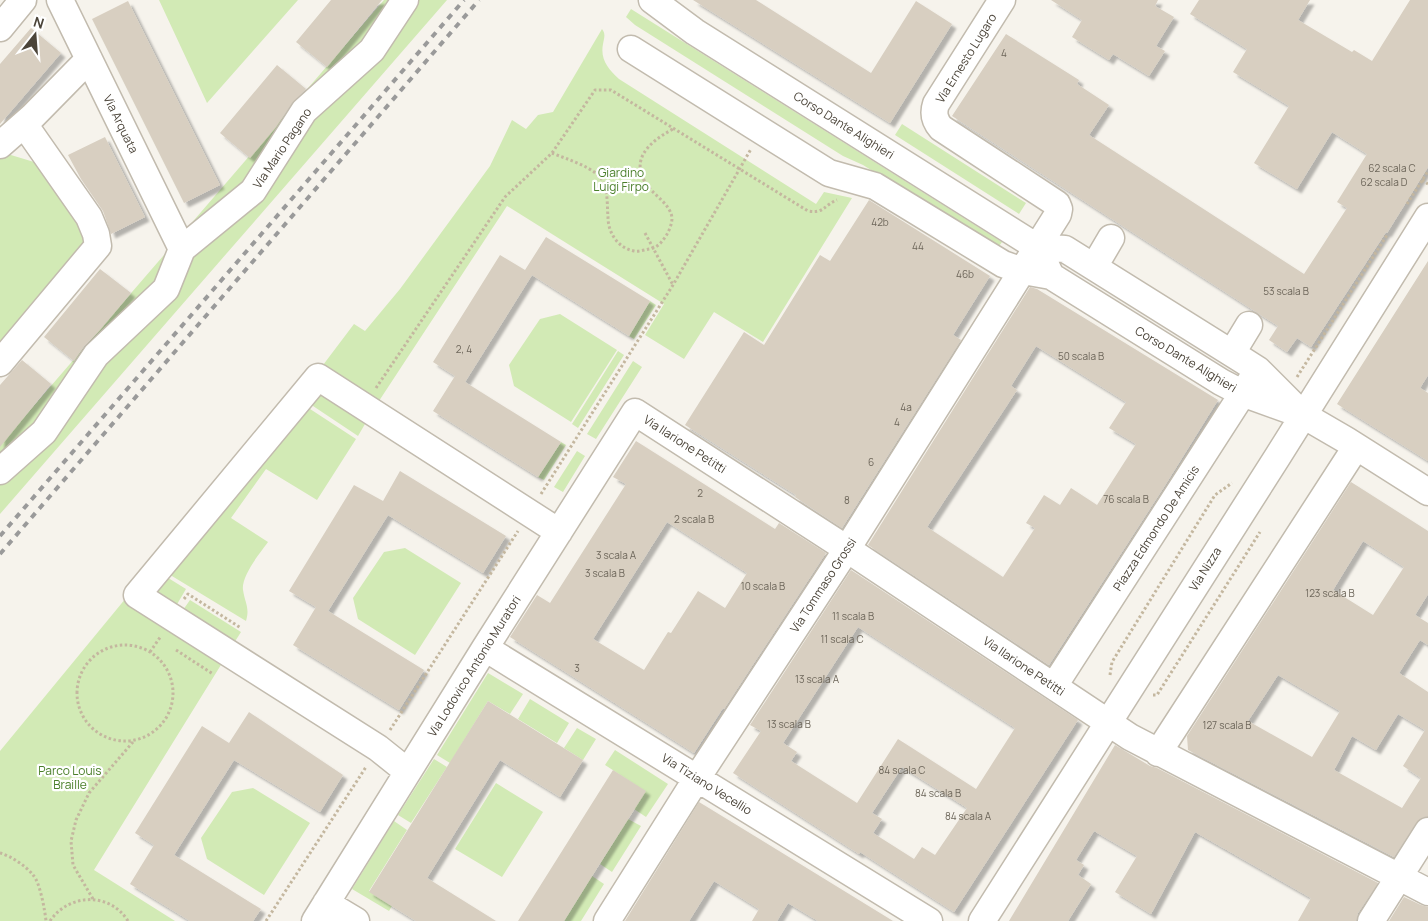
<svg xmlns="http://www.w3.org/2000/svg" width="1428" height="921" viewBox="0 0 1428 921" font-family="Manrope,sans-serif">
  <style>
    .green { fill: #d2eab5 }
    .building { fill: #d8cfc1; fill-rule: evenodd; filter: url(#shadow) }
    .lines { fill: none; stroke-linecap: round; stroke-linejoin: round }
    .minor-casing { stroke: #c2bbae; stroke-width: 29 }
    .path { stroke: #c4b79f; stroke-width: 3; stroke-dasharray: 2.5 2.5; stroke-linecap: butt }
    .minor { stroke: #fff; stroke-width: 26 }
    .rail { stroke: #9a9a9a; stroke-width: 4; stroke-dasharray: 6 6; stroke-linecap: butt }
    .labels { text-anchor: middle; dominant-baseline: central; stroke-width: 4.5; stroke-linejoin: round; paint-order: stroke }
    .number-label { font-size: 10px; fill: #6e675b }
    .street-label { font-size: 12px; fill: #4b4439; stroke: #fff }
    .park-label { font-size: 12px; fill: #4a7f2a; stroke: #fff }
  </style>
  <defs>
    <filter id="shadow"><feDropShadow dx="4.5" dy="4.5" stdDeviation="1" flood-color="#0004"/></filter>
  </defs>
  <rect width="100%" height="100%" fill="#f6f3ec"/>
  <!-- green -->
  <path class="green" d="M159 0H298L207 103Z
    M384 0H447L0 514V445Z
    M631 9 1002 242 997 249 863 165 843 156 635 25 626 17Z
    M602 29C606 34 604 38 603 44 600 59 608 69 619 79L816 204 824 192 852 198 763 342 714 312 684 359 645 335 664 304 507 206 377 404 320 369 354 324 365 331 400 289 490 166 512 120 526 129 538 115 553 112Z
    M902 124 1026 203 1019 214 895 135Z
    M1 152 34 162 82 226 84 248 0 351V154Z
    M650 301 656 305 634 339 629 336Z
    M560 314 617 350 571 422 514 386 509 365 540 319Z
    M618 351 624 355 578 428 572 424Z
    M633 361 642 367 596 439 587 434Z
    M317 396H323L365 424 358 436 310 404Z
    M307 407 356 439 317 500 266 469 231 518 268 542C260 553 241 576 243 590 245 603 250 608 246 621L167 573Z
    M561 442 566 445 544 480 538 477Z
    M577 451 585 456 563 492 554 487Z
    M405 548 461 583 415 655 358 619 353 598 384 552Z
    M165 576 186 589 176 606 158 593 157 588Z
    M126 598 224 660 94 870 175 921H0V751Z
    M190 600 241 632 234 643 183 610Z
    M488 673 523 694 510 714 488 701 450 763 437 755Z
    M530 699 569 723 557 743 518 719Z
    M577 728 596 739 583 760 564 748Z
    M615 750 668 784 646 817 634 809 645 791 605 765Z
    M434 759 447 767 411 823 398 815Z
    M496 783 543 812 502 877 455 849Z
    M253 788 310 823 264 895 207 859 201 838 232 792Z
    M628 819 641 826 612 872 600 864Z
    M394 821 407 830 369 891 392 906 389 911 352 889Z
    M592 876 604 884 581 921H564Z"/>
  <!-- building -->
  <path class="building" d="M331 0H382L327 67 296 42Z
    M693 0H756L871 73 916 1 952 24 890 123Z
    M1051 0H1158L1155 6 1174 17 1156 46 1165 51 1149 76 1113 54 1109 60 1072 37 1082 20Z
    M1199 0H1310L1298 20 1352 52 1354 50 1372 61 1410 0H1428V167L1387 233 1386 232 1311 347 1297 338 1287 352 1269 340 1278 326 952 116 1006 34 1079 80 1077 84 1109 105 1089 135 1304 274 1347 208 1337 202 1367 154 1332 132 1297 189 1254 163 1289 106 1233 72 1247 49 1190 14Z
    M128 1 220 185 184 203 92 19Z
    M31 28 61 53 0 124V64Z
    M277 65 306 89 292 103 276 127 250 158 220 133Z
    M105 137 145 217 111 234 103 211 81 179 68 155Z
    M869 200 990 276 953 335 961 340 842 528 795 497 796 495 685 425 744 332 764 345 820 255 830 261Z
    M546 237 650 301 629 336 532 275 465 382 561 442 538 477 433 411 455 376 433 362 500 255 525 270Z
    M1428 261V375L1420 388 1428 393V461L1337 404Z
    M100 269 131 293 99 331 84 346 74 361 44 337Z
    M1030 287 1037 289 1218 400 1164 487 1049 665 868 545ZM1036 346 1126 402 1109 428 1136 444 1097 505 1071 488 1060 505 1044 495 1026 523 1035 528 1003 577 927 527 1017 390 1011 386Z
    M22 360 51 384 0 447V385Z
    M636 441 775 529 779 523 826 553 724 709 723 708 694 753 510 637 537 595 550 603 626 484 613 477ZM667 522 747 573 725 608 698 591 671 633 668 632 644 670 593 639Z
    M400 471 506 536 483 573 388 515 328 611 424 670 399 710 293 645 316 607 289 591 354 485 383 501Z
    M1351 482 1428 531V594L1415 615 1428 623V645L1420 640 1399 673 1428 692V816L1421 818 1416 823 1394 857 1188 750 1187 736ZM1363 541 1404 567 1373 615 1333 590ZM1278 675 1340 711 1312 757 1248 721ZM1398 714 1425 730 1403 766 1421 778 1402 808 1334 770 1352 736 1376 750Z
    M851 570 1078 720 954 912 860 852 859 854 733 773 761 731 750 725ZM858 627 1015 728 976 789 898 739 857 803 791 761 797 752 783 743ZM902 767 967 808 935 855 922 847 914 859 873 833 882 819 872 813Z
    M488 701 583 760 560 797 500 760 427 878 496 921H416L369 892Z
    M249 712 343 775 320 812 234 760 174 855 261 909 253 921H190L130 884 154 845 135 833 202 726 229 743Z
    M1115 745 1150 766 1157 768 1378 883 1358 913 1356 921H1298L1311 898 1195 832 1151 914 1115 892 1137 856 1094 831 1076 860 1084 865 1078 875 1091 884 1068 921H1009Z
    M613 770 646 791 592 876 564 921H518Z
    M699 802 893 921H818L788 903 777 921H752L759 909 714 881 689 921H625Z
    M1404 897 1421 905 1428 907V921H1389Z"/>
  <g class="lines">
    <!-- minor casing -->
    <g class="minor-casing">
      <path id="minor" d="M60 0 182 249
        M652 0 695 32 1037 247 1065 249 1244 361 1258 370 1303 415
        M0 28 23 0
        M631 49 829 173 875 186 1003 264 1023 271 1051 276
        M0 145 32 117 89 59
        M1043 259 1051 276 1221 382 1242 393 1303 415 1346 440 1428 492
        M1094 267 1111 238
        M1232 353 1249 325
        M0 363 98 246 96 234 89 217 24 124
        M0 471 44 432 96 355 166 289 182 249 253 191 304 111 372 50 405 0
        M485 648 929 921
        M1054 686 1252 379
        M1158 753 1356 447
        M408 772 378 748 137 595 318 377 559 532
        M326 903 356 921
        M315 921 485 648 635 412 847 549 1130 737 1428 892
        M607 921 697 778 847 549 1058 214 1059 209 1057 204 941 128C934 120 933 113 936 104L1002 0
        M982 921 1278 456 1428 217
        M1371 921 1428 831"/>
    </g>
    <!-- path -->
    <path class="path" d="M552 153C566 159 598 168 604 183 608 194 607 206 608 217 608 233 618 248 634 251 638 252 644 250 649 249 657 248 661 243 666 236 669 231 672 224 672 218 671 207 659 198 652 191 626 163 647 143 673 129
      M1422 180 1428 184
      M1407 204 1428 171
      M645 233 673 285
      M1297 377 1387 235
      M376 388 505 197 552 153 595 90H611L808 211C824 214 824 205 837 200
      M541 494 673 285 751 149
      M184 599 188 594 241 628
      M77 693a48 48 0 1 1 96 0a48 48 0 1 1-96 0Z
      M176 650 213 674
      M150 652 161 636
      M1110 675 1112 662 1215 495 1232 483
      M1153 695H1157L1260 532
      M390 730 518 531
      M0 853C11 856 26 866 33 875 40 882 45 911 46 921
      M93 899 73 865 71 841 76 820 89 793 133 742
      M50 921C69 893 110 892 128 921
      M266 921 366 767"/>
    <!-- minor -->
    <use href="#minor" class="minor"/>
    <!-- rail -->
    <path class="rail" d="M0 536 464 0
      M0 554 479 0"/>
  </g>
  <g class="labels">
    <!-- number labels -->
    <g class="number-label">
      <text x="1004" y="53">4</text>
      <text x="1392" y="168">62 scala C</text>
      <text x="1384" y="182">62 scala D</text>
      <text x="880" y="222">42b</text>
      <text x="918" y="246">44</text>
      <text x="965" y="274">46b</text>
      <text x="1286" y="291">53 scala B</text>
      <text x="464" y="349">2, 4</text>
      <text x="1081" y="356">50 scala B</text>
      <text x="906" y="407">4a</text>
      <text x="897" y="422">4</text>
      <text x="871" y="462">6</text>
      <text x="700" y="493">2</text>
      <text x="1126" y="499">76 scala B</text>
      <text x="847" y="500">8</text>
      <text x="694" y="519">2 scala B</text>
      <text x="616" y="555">3 scala A</text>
      <text x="605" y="573">3 scala B</text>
      <text x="763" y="586">10 scala B</text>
      <text x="1330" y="593">123 scala B</text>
      <text x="853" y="616">11 scala B</text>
      <text x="842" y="639">11 scala C</text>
      <text x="577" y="668">3</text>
      <text x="817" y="679">13 scala A</text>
      <text x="789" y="724">13 scala B</text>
      <text x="1227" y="725">127 scala B</text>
      <text x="902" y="770">84 scala C</text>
      <text x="938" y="793">84 scala B</text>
      <text x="968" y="816">84 scala A</text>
    </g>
    <!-- street labels -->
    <g class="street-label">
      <text transform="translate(966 58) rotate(-58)">Via Ernesto Lugaro</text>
      <text transform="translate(121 124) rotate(64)">Via Arquata</text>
      <text transform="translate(844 125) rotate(32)">Corso Dante Alighieri</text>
      <text transform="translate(282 148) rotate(-56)">Via Mario Pagano</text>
      <text transform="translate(1186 359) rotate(31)">Corso Dante Alighieri</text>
      <text transform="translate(685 444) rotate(33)">Via Ilarione Petitti</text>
      <text transform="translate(1156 528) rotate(-57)">Piazza Edmondo De Amicis</text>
      <text transform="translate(1205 569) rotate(-58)">Via Nizza</text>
      <text transform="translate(823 585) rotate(-57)">Via Tommaso Grossi</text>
      <text transform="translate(474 666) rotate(-58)">Via Lodovico Antonio Muratori</text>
      <text transform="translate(1024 666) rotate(34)">Via Ilarione Petitti</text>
      <text transform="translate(707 784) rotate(32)">Via Tiziano Vecellio</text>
    </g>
    <!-- park labels -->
    <g class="park-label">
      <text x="621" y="172">Giardino<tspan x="621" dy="14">Luigi Firpo</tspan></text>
      <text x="70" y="770">Parco Louis<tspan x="70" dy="14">Braille</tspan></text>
    </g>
  </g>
  <!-- north arrow -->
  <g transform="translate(35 35) rotate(17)" stroke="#ffffff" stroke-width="4" paint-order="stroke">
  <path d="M0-4L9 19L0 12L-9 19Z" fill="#4b4439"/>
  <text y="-8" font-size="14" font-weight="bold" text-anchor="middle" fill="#4b4439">N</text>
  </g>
</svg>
